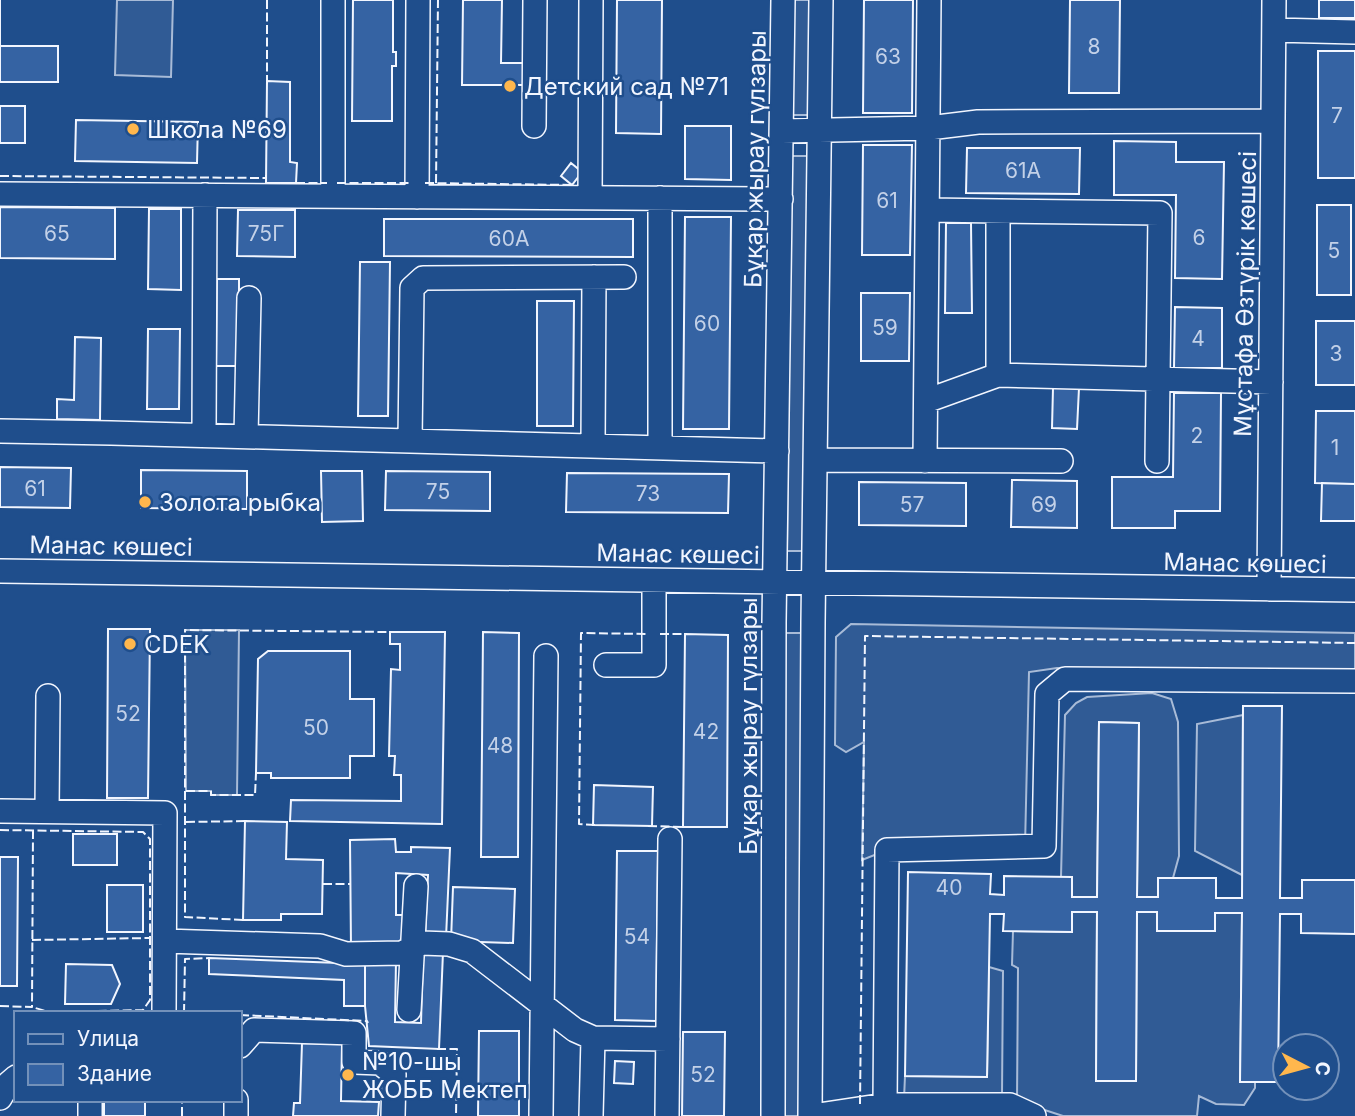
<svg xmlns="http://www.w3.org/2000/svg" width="1355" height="1116" viewBox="0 0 1355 1116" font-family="Inter,sans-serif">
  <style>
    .built { fill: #305b95; stroke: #a8bbd7; stroke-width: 2 }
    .building { fill: #3563a3; stroke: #f2f6ff; stroke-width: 2 }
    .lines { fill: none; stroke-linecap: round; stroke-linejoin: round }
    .minor-casing { stroke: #f2f6ff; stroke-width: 26 }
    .minor { stroke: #1f4e8c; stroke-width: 23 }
    .fence { stroke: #f2f6ff; stroke-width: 2; stroke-dasharray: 9 3.5; stroke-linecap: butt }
    .poi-dot { fill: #ffb74d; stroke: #1f4e8c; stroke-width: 2.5 }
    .labels { text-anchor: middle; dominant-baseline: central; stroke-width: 5; stroke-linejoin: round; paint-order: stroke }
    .number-label { font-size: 21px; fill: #c3d1e8 }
    .poi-label { font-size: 24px; fill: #f2f6ff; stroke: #1f4e8c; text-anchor: start }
    .street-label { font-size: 24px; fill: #f2f6ff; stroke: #1f4e8c }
  </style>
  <rect width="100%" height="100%" fill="#1f4e8c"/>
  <!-- built -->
  <path class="built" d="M117 0H173L171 77 115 75Z
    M793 0H810L809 115H791Z
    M791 156H809L804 551H787Z
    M851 624 1355 633V670L1057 668 1029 672 1025 847 887 850 862 860 864 742 846 752 835 745 836 637Z
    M185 630H239L237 795H211V791H186Z
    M784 633H804L801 1116H781Z
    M1152 693 1171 699 1178 722 1179 856 1173 878H1158V897H1137L1139 723 1099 722 1097 897H1072V877H1061L1065 715 1076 703 1087 697Z
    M1243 715 1242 875 1195 851 1197 724Z
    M1072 912H1097L1096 1081 1136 1080 1137 912H1157V931H1214L1215 913H1242L1240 1081 1255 1082V1088L1244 1105 1216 1104 1199 1096 1197 1116H1063L1017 1101 1018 968 1012 965 1013 931 1071 932Z
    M989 967 1003 971 1002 1096 904 1099 905 1076 987 1077Z"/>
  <!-- building -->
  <path class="building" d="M0 0V46H58V82H0Z
    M353 0H393V52H396V66H392V121H352Z
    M463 0H502L501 63H525V85H462Z
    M617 0H662L661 134 616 133Z
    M864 0H913L912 113H863Z
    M1070 0H1120L1119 93H1069Z
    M1319 0H1355V18H1319Z
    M1318 51H1355V178H1318Z
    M267 81 290 82V162L297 163 296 183H266Z
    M0 106H25V143H0Z
    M76 120 198 122 197 163 75 161Z
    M685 126H731V180L685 179Z
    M1114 141 1176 142V162H1224L1222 279 1175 278 1176 195H1114Z
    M863 145H912L910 255H862Z
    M967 148H1080L1079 194 966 193Z
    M571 163 582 172 572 185 561 176Z
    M1317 205H1351V295H1317Z
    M0 207 115 208V259L0 258Z
    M149 209H181V290L148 289Z
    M238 210H295V257L237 256Z
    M685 217H731L729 429H683Z
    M384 219H633V257L384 256Z
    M946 223H971L972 313H945Z
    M360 262H390L388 416H358Z
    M217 279H239V366H216Z
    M861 293H910L909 361H861Z
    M537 301H574L573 426H537Z
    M1175 307 1222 308V368H1174Z
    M1316 321H1355V385H1316Z
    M148 329H180L179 409H147Z
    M75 337 101 338 100 420 57 419V399L74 400Z
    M1053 388H1079L1077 429 1052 428Z
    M1174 393H1221L1220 511H1175V528H1112V477H1173Z
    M1316 411H1355V484L1315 483Z
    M0 467 71 468 70 508 0 507Z
    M141 470 247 471V509L141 508Z
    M321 471H362L363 521 322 522Z
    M386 471 490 472V511L385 510Z
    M567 473 729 474 728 513 566 512Z
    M1012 480 1077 481V528L1011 527Z
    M859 482 966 483V526L859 525Z
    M1322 483 1355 484V521H1321Z
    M108 629H150L148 798H107Z
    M390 632H445L442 824 290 821 291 800 401 801V775H394L395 756H389L391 669 400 670V644H390Z
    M483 632 519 633 518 857H481Z
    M685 634 728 635 727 827H683Z
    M268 651H350V699H374V756H350V778H271V773H256L258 659Z
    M1243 706H1282L1280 898H1302V880H1355V934L1301 933V914H1280L1278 1082H1240L1242 913H1215V931H1157V912H1137L1136 1081H1096L1097 912H1072V932L1003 931 1004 914H990L987 1077 905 1076 908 872 991 874 990 894 1004 895V876L1072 877V897H1097L1099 722 1139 723 1137 897H1158V878H1216V898H1242Z
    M594 785 653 787 652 826 593 825Z
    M245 821 287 822 286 859 323 860 322 914H281V920H243Z
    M73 834H117V865H73Z
    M395 839 396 852H411V847L450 848 446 938 425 937 428 875 396 873V915H403L402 945 351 948 350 840Z
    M617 851H658L656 1021 615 1020Z
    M0 857H18L17 986H0Z
    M107 885H143V932H107Z
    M453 887 515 889 513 943 451 941Z
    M423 951 443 952 439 1049 369 1046 365 1006V959L396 960 395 1022 421 1023Z
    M209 958 365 964V1006H344V980L209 974Z
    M66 964 112 965 120 984 111 1004H65Z
    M479 1031H519V1116H478Z
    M683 1032H725L724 1116H682Z
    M302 1043 342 1044 341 1101 379 1102 378 1116H293L294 1103H300Z
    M615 1061 634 1062 633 1084 614 1083Z
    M104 1100H145V1116H104Z"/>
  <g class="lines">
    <!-- minor casing -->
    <g class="minor-casing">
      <path id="minor" d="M1274 30 1355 32
        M534 126 535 0
        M782 131 929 128 978 122 1273 121
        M0 194 781 199
        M333 196V0
        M417 197 418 0
        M590 198 591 0
        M928 210 1160 213 1157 461
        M998 375 1271 382
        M926 401 998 375V211
        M0 431 111 433 777 451
        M204 435 205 195
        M246 436 249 298
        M410 440 412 288 423 278 624 277
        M593 445 594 277
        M660 448V198
        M816 460 1061 461
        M925 461 929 0
        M0 571 1355 590
        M1269 589 1274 0
        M606 665H654V581
        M0 811 165 813 164 1013
        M47 811 48 696
        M165 941 320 946 346 954 402 953 422 943 449 944 472 951 575 1030 593 1038 668 1039
        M409 1010 416 886
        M240 1046 254 1030 354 1033V1062L380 1063 394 1074 393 1116
        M0 1098 9 1083 16 1077
        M885 1105 887 850 1044 846 1047 694 1065 679 1355 681
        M90 1116V1100
        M236 1116V1100
        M541 1116 546 656
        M591 1116 593 1038
        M667 1116 670 839
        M773 1116 774 623 783 0
        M810 1116 813 623 821 0
        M812 1116 885 1105H1010L1034 1116"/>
    </g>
    <!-- minor -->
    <use href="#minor" class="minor"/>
    <!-- fence -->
    <path class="fence" d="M267 84V0
      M0 176 266 178V175
      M296 183H327
      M337 183H411
      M425 183 572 185 574 183
      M436 183 438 0
      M660 634H685
      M186 791H211V795H255L256 773
      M186 822 248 821
      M595 825 579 824 581 633 646 634
      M648 826 683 827
      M0 830 143 832 150 839V1000L143 1010 49 1012 32 1007
      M323 884H351
      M243 920 185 917V630L390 632
      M32 940 150 938
      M0 1006 32 1007 33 831
      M184 1012 202 1013
      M184 1013 185 959 209 958
      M240 1015 367 1021 368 1023
      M437 1049H457L456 1116
      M860 1104 865 636 1355 643
      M182 1116V1100"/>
  </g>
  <!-- markers -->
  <g class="poi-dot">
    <circle cx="510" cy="86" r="7"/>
    <circle cx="133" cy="129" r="7"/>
    <circle cx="145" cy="502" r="7"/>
    <circle cx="130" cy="644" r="7"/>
    <circle cx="348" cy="1075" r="7"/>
  </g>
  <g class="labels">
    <!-- number labels -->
    <g class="number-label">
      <text x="1094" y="46">8</text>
      <text x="888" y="56">63</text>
      <text x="1337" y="115">7</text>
      <text x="1023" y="170">61А</text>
      <text x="887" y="200">61</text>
      <text x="57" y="233">65</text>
      <text x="266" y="233">75Г</text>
      <text x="1199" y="237">6</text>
      <text x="509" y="238">60А</text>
      <text x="1334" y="250">5</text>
      <text x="707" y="323">60</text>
      <text x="885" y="327">59</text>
      <text x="1198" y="338">4</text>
      <text x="1336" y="353">3</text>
      <text x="1197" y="435">2</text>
      <text x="1335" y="447">1</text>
      <text x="35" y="488">61</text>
      <text x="438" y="491">75</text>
      <text x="648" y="493">73</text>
      <text x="912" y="504">57</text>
      <text x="1044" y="504">69</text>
      <text x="128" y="713">52</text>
      <text x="316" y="727">50</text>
      <text x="706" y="731">42</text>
      <text x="500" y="745">48</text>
      <text x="949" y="887">40</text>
      <text x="637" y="936">54</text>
      <text x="703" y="1074">52</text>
    </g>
    <!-- poi labels -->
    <g class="poi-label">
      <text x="524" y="86">Детский сад №71</text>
      <text x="147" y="129">Школа №69</text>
      <text x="159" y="502">Золота рыбка</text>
      <text x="144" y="644">CDEK</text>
      <text x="362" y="1061">№10-шы<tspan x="362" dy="28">ЖОББ Мектеп</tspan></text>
    </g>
    <!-- street labels -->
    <g class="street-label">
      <text transform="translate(755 159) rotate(-89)">Бұқар жырау гүлзары</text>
      <text transform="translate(1245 294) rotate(-89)">Мұстафа Өзтүрік көшесі</text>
      <text transform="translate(111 546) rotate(1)">Манас көшесі</text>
      <text transform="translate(678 554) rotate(1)">Манас көшесі</text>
      <text transform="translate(1245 563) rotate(1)">Манас көшесі</text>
      <text transform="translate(748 726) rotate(-90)">Бұқар жырау гүлзары</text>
    </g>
  </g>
  <!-- legend -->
  <rect x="14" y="1011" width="228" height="91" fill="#1f4e8c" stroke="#7391ba" stroke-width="2"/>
  <rect x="28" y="1034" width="35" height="10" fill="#1f4e8c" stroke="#7391ba" stroke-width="2"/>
  <text x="77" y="1046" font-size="21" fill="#f2f6ff">Улица</text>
  <rect x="28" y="1064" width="35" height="21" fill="#3563a3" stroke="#7391ba" stroke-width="2"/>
  <text x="77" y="1081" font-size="21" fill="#f2f6ff">Здание</text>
  <!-- north arrow -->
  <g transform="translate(1306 1067) rotate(96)"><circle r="33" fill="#1f4e8c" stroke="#7391ba" stroke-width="2"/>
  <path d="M0-5L12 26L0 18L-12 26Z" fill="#ffb74d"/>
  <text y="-10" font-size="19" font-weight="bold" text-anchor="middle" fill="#f2f6ff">С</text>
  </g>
</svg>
